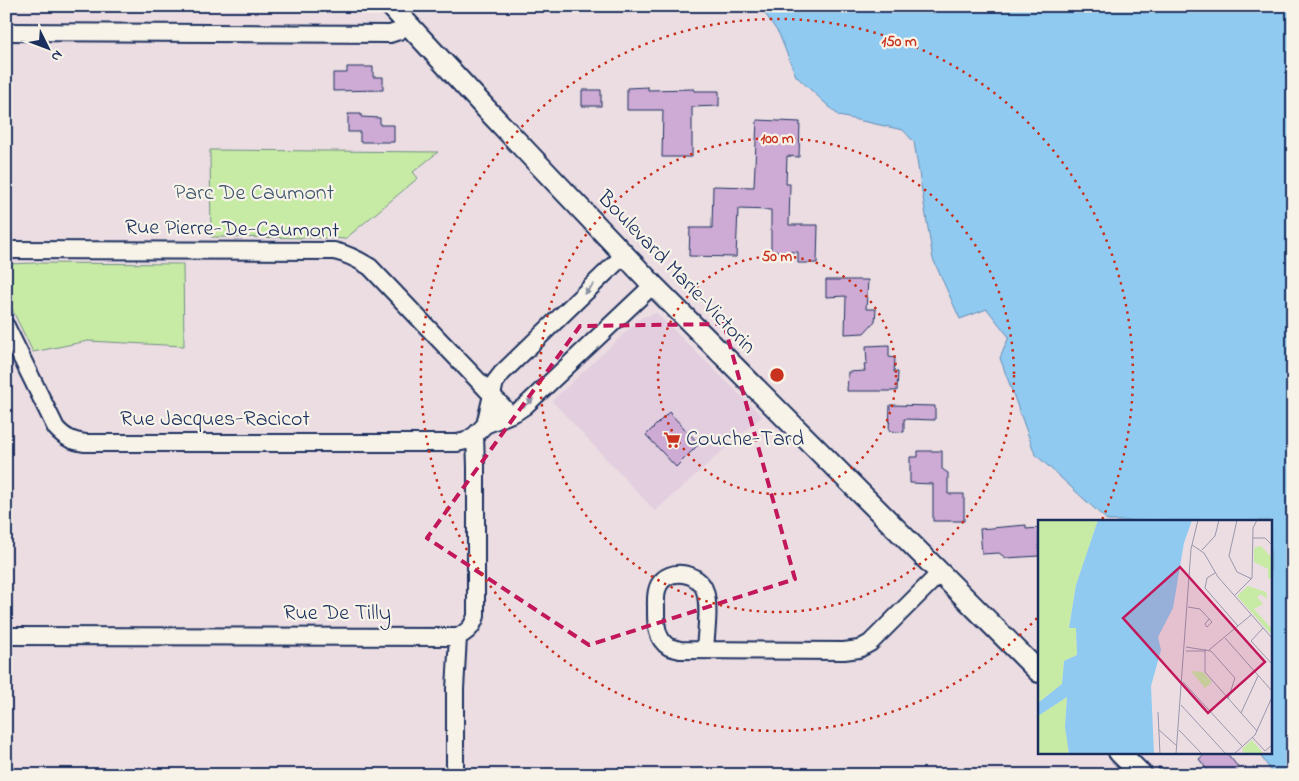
<svg xmlns="http://www.w3.org/2000/svg" width="1299" height="781" viewBox="0 0 1299 781" font-family="'Indie Flower',sans-serif">
  <style>
    .built { fill: #e2cede }
    .green { fill: #c7eba5; stroke: #718d82 }
    .water { fill: #90caf0; stroke: #618cb6 }
    .building { fill: #ceabd4; stroke: #1b2f5e }
    .lines { fill: none; stroke-linecap: round; stroke-linejoin: round }
    .minor-casing { stroke: #1b2f5e; stroke-width: 20 }
    .tertiary-casing { stroke: #1b2f5e; stroke-width: 24 }
    .path { stroke: #1b2f5e; stroke-width: 3; stroke-dasharray: 5 4; stroke-linecap: butt }
    .minor { stroke: #f7f3e8; stroke-width: 16 }
    .tertiary { stroke: #f7f3e8; stroke-width: 20 }
    .oneway { fill: #8991a3 }
    .marked { fill: none; stroke: #c2185b; stroke-width: 4; stroke-dasharray: 10 6; stroke-linejoin: round }
    .ring { fill: none; stroke: #c8321e; stroke-width: 2.5; stroke-dasharray: 2.5 5 }
    .labels { text-anchor: middle; dominant-baseline: central; stroke-width: 4.5; stroke-linejoin: round; paint-order: stroke }
    .park-label { font-size: 22px; fill: #3d556c; stroke: #f7f3e8 }
    .street-label { font-size: 22px; fill: #1b2f5e; stroke: #f7f3e8 }
    .poi-label { font-size: 22px; fill: #1b2f5e; stroke: #f7f3e8; text-anchor: start }
    .inset-river { fill: none; stroke: #90caf0; stroke-width: 2.5 }
    .inset-road { fill: none; stroke: #9897ad; stroke-width: 1 }
    .view { fill: #c2185b; fill-opacity: 0.15; stroke: #c2185b; stroke-width: 2.5 }
    .inset-edge { fill: none; stroke: #1b2f5e; stroke-width: 2.5 }
    .centre { fill: #c8321e; stroke: #f7f3e8; stroke-width: 2.5 }
    .ring-label { font-size: 15px; text-anchor: middle; font-weight: bold; fill: #c8321e; stroke: #f7f3e8; stroke-width: 4.5; stroke-linejoin: round; paint-order: stroke }
  </style>
  <rect width="100%" height="100%" fill="#ebdde2"/>
  <filter id="ink" filterUnits="userSpaceOnUse"><feTurbulence type="fractalNoise" baseFrequency=".02" numOctaves="2"/><feDisplacementMap in="SourceGraphic" scale="10" xChannelSelector="R" yChannelSelector="G"/><feConvolveMatrix kernelMatrix="1 2 1 2 8 2 1 2 1" color-interpolation-filters="sRGB"/></filter>
  <g filter="url(#ink)">
    <!-- built -->
    <path class="built" d="M656 313 762 416 655 511 552 401 641 318Z"/>
    <!-- green -->
    <path class="green" d="M210 150 438 152 413 172 418 178 345 239 331 238 211 237Z
      M36 263 183 264 184 346 88 341 33 352 6 297V264Z"/>
    <!-- water -->
    <path class="water" d="M760 6H1293V775H1274L1258 752H1270V521H1108L1035 454 1000 358 1009 337 987 309 960 319 933 259 914 142 903 130 839 116 796 76 779 34Z"/>
    <!-- building -->
    <path class="building" d="M347 67H373V77H383V90L333 91V73H347Z
      M648 87V90L694 89V91H719V106L692 107V157H662L663 110H627V88Z
      M582 90H601V106H582Z
      M348 114H361V117L380 118V125H394V142H360V132H348Z
      M757 120 800 122 799 157 787 156 786 184H790L789 225H818L817 263H798V252L771 251V210L738 209 736 257 689 256 690 228H712L713 186 754 187Z
      M826 280H868L866 309H876L875 321 864 333 845 334 846 296 826 297Z
      M889 345V357L895 358 894 372H898L897 391H847L848 372 865 371 864 364H867L866 346Z
      M890 405 935 406V420L904 419V432L889 431Z
      M669 412 699 444 676 467 646 435Z
      M918 451H942V469L948 473V494H964V521H933V484L910 483V457H918Z
      M1026 525V529L1039 528V556L1006 558 999 553 982 554 980 529Z
      M1207 752H1226L1238 767 1235 769 1240 775H1211L1199 759Z"/>
    <g class="lines">
      <!-- minor casing -->
      <g class="minor-casing">
        <path id="minor" d="M6 32 390 34 399 31 408 24
          M6 250 334 251C348 254 359 260 370 267L510 414
          M6 326 56 428C65 438 72 441 85 443H457L466 441 475 435 485 425 516 412 525 406 653 285
          M485 425 495 382 502 373 624 255
          M6 636 458 637C468 631 472 628 476 616V467L475 435
          M705 650C706 632 710 608 705 591 699 572 669 567 659 585 655 592 656 601 656 608 656 621 655 639 669 647 672 648 677 649 680 650L844 651 859 649 870 643 940 573
          M455 775V689L458 637"/>
      </g>
      <!-- tertiary casing -->
      <g class="tertiary-casing">
        <path id="tertiary" d="M391 6 491 114 653 285 1039 672
          M1119 752 1142 775"/>
      </g>
      <!-- path -->
      <path class="path" d="M1158 767 1166 775"/>
      <!-- minor -->
      <use href="#minor" class="minor"/>
      <!-- tertiary -->
      <use href="#tertiary" class="tertiary"/>
    </g>
    <!-- one-way arrows -->
    <defs><path id="oneway-solid" d="M-6-.8H1V-3.2L6.5 0L1 3.2V.8H-6Z" transform="scale(1.25)"/></defs>
    <g class="oneway">
      <use href="#oneway-solid" transform="translate(589 289) rotate(136)"/>
      <use href="#oneway-solid" transform="translate(528 403) rotate(-40)"/>
    </g>
  </g>
  <!-- marked area -->
  <path class="marked" d="M724 324 795 579 589 645 427 538 580 326Z"/>
  <!-- distance rings -->
  <g class="ring">
    <circle cx="777" cy="375" r="119"/>
    <circle cx="777" cy="375" r="237"/>
    <path d="M1037 618A356 356 0 1 1 1102 520"/>
  </g>
  <!-- icons -->
  <defs>
    <g id="supermarket-bare" transform="scale(1.35)"><path d="M-6-5.5h2.5l.6 2H6L4.5 2H-2.5L-4.4-4H-6ZM-1.5 3.2a1.3 1.3 0 1 0 .1 0ZM3 3.2a1.3 1.3 0 1 0 .1 0Z" fill="#c8321e" stroke="#f7f3e8" stroke-width="2.5" paint-order="stroke"/></g>
  </defs>
  <g fill-rule="evenodd">
    <use href="#supermarket-bare" x="672" y="440"/>
  </g>
  <g class="labels">
    <!-- park labels -->
    <g class="park-label">
      <text x="254" y="194">Parc De Caumont</text>
    </g>
    <!-- street labels -->
    <g class="street-label">
      <text transform="translate(232 230) rotate(1)">Rue Pierre-De-Caumont</text>
      <text transform="translate(676 273) rotate(46)">Boulevard Marie-Victorin</text>
      <text x="215" y="420">Rue Jacques-Racicot</text>
      <text x="337" y="614">Rue De Tilly</text>
    </g>
    <!-- poi labels -->
    <g class="poi-label">
      <text x="686" y="440">Couche-Tard</text>
    </g>
  </g>
  <!-- overview -->
  <g transform="translate(1038 520)">
    <rect width="234" height="234" fill="#ebdde2"/>
    <path d="M0 0H60L38 65 31 107 38 108 39 135 26 141 24 164 0 183ZM223 26 234 38V59L230 58V49L216 42V28ZM210 66 228 72 229 79 223 74 219 77 225 84 216 89 234 109 232 113 199 76ZM153 151 165 152 174 162 167 168ZM29 177 27 207 31 234H0V196ZM214 220 226 234H207L204 229Z" fill="#c7eba5"/>
    <path d="M60 0H154L146 23 135 88 120 117 123 130 113 166 116 234H31L27 207 29 177 0 196V183L24 164 26 141 39 135 38 108H31L38 65Z" fill="#90caf0"/>
    <path class="inset-river" d="M40 131 57 126 69 136 74 234"/>
    <path class="inset-road" d="M199 0 191 36 199 52 214 59M215 18H227L234 25M154 25 166 33 180 57 234 118M164 30 177 16 181 0M177 53 169 58 167 68 200 106M196 76 214 58 215 8 219 0M150 87 162 89 173 101 174 102 169 107 167 104 171 99M225 108 213 121 234 144M187 118 234 171M148 127 173 131 197 158 190 179M167 129V152L219 211M171 130 213 95M148 131H167M145 162 204 226M143 185 188 234M120 192 122 234M203 193 220 156M121 210 139 226M141 210 164 234M214 217 227 231 234 225M138 234 153 29 160 0M196 234 217 215 234 177"/>
    <path class="view" d="M142 47 227 142 170 193 85 98Z"/>
    <rect width="234" height="234" class="inset-edge"/>
  </g>
  <circle cx="777" cy="375" r="8" class="centre"/>
  <g class="ring-label">
    <text x="899" y="46">150 m</text>
    <text x="777" y="143">100 m</text>
    <text x="777" y="261">50 m</text>
  </g>
  <!-- margin -->
  <rect width="1299" height="781" fill="none" stroke="#f7f3e8" stroke-width="25"/>
  <rect x="12" y="12" width="1274" height="756" fill="none" stroke="#1b2f5e" stroke-width="2" filter="url(#ink)"/>
  <!-- north arrow -->
  <g transform="translate(48 48) rotate(132)" stroke="#f7f3e8" stroke-width="4" paint-order="stroke">
  <path d="M0-4L9 19L0 12L-9 19Z" fill="#1b2f5e"/>
  <text y="-8" font-size="14" font-weight="bold" text-anchor="middle" fill="#1b2f5e">N</text>
  </g>
</svg>
